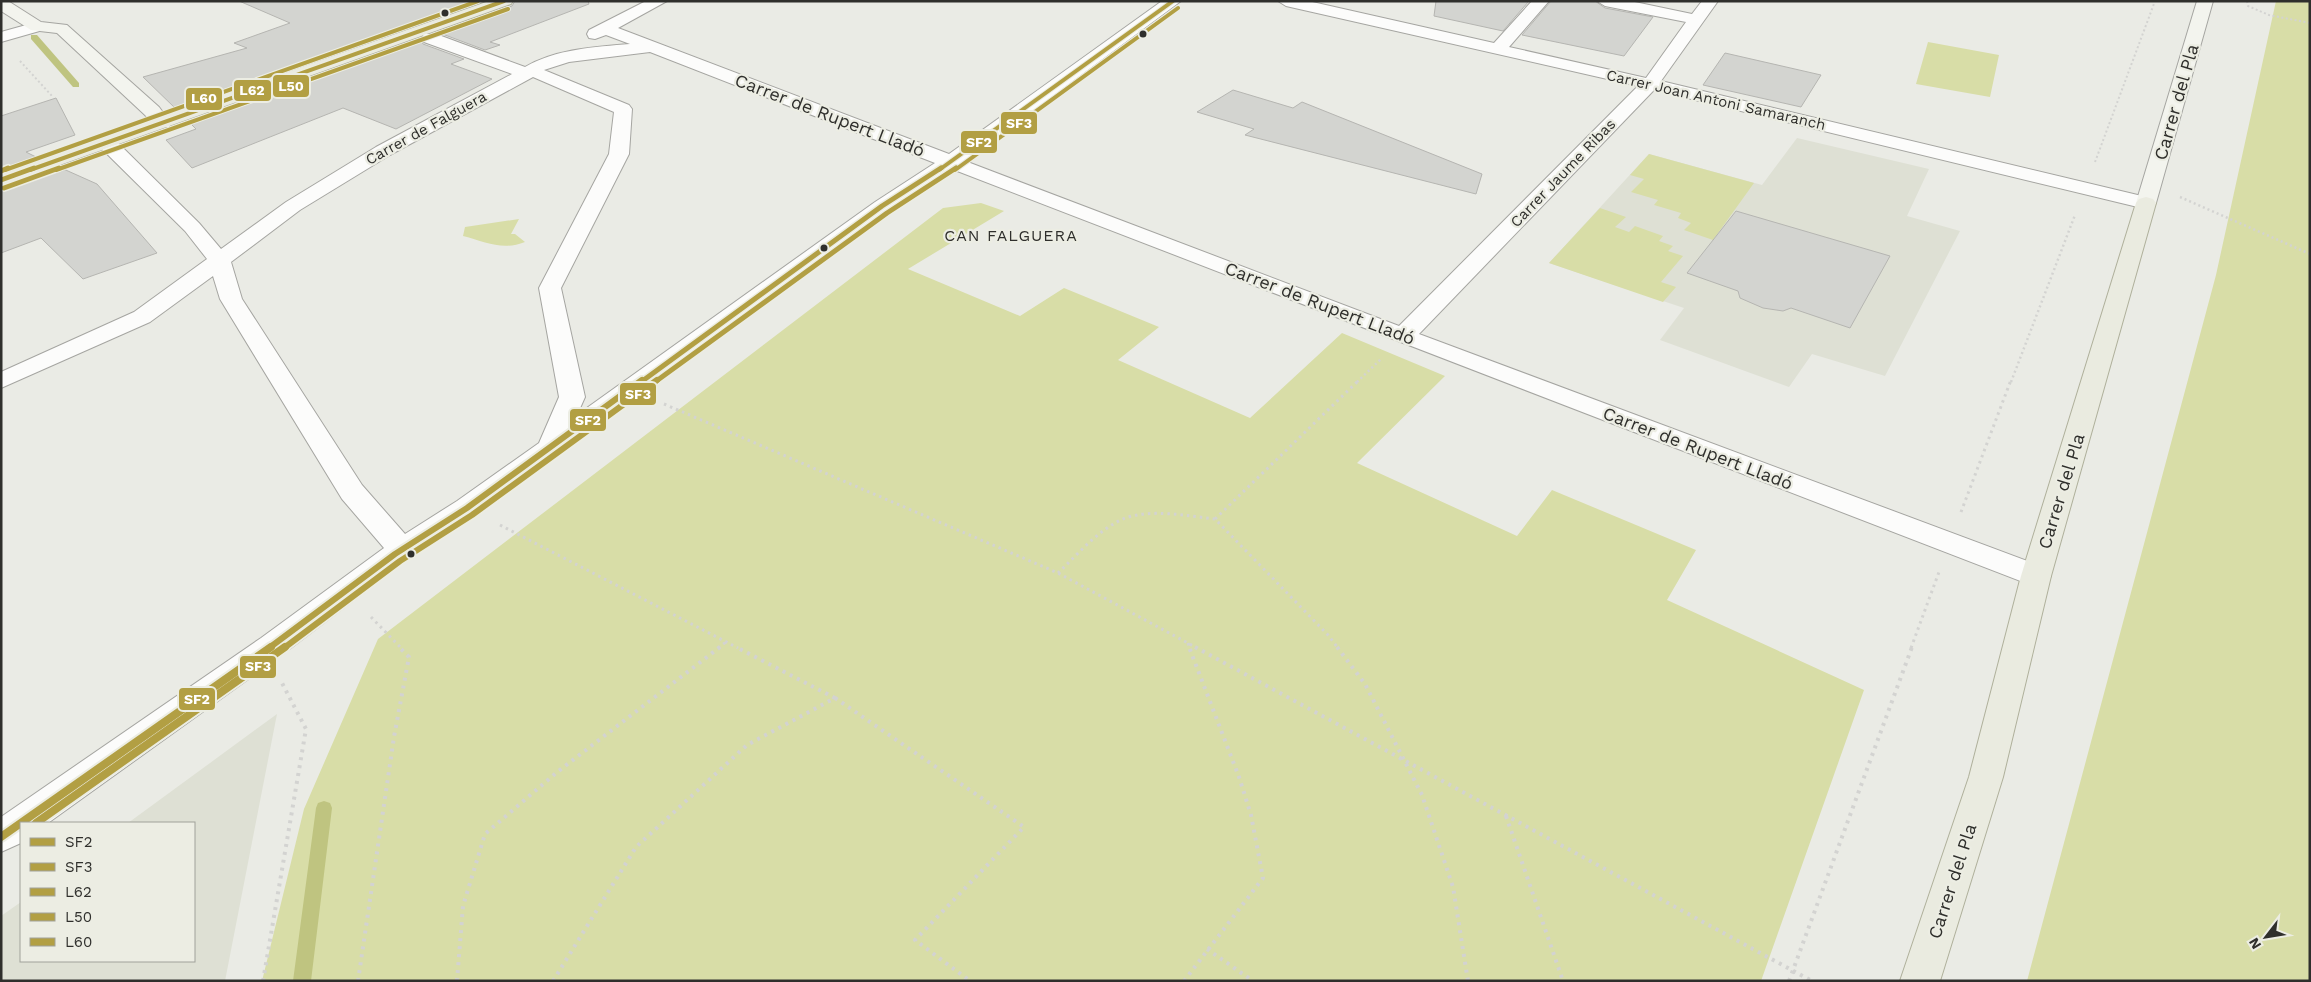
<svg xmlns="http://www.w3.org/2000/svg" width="2311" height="982" viewBox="0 0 2311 982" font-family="'Work Sans',sans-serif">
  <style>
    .built { fill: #dee0d4 }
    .green { fill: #d8dda7 }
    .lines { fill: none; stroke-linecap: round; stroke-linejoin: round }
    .stream { fill: #bfc480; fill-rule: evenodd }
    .building { fill: #d3d4d0; stroke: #b5b5b1 }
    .street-casing { stroke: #a5a5a1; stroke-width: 2 }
    .secondary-casing { stroke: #a5a5a1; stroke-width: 2 }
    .primary-casing { stroke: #afb09b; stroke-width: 2 }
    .path-far3 { stroke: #d3d3d1; stroke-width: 2; stroke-dasharray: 2 2.5; stroke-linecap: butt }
    .path-far2 { stroke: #d3d3d1; stroke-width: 2.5; stroke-dasharray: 2 3; stroke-linecap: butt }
    .path-far1 { stroke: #d3d3d1; stroke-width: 3; stroke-dasharray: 2.5 4; stroke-linecap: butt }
    .path { stroke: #d3d3d1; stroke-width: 4; stroke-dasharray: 3 5; stroke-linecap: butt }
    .street { fill: #fcfcfb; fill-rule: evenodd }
    .secondary { fill: #f3f4ee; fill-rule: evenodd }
    .primary { fill: #eaebe0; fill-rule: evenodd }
    .bus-1-far3-casing { stroke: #ecede3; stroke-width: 6 }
    .bus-1-far2-casing { stroke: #ecede3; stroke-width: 8 }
    .bus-1-far1-casing { stroke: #ecede3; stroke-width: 10 }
    .bus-1-casing { stroke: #ecede3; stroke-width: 12 }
    .bus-2-far3-casing { stroke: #ecede3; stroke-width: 6 }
    .bus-2-far2-casing { stroke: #ecede3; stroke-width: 8 }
    .bus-2-far1-casing { stroke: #ecede3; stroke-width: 10 }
    .bus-2-casing { stroke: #ecede3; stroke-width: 12 }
    .bus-3-far1-casing { stroke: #ecede3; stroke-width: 6 }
    .bus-3-casing { stroke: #ecede3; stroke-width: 8 }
    .bus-4-far1-casing { stroke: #ecede3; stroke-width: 6 }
    .bus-4-casing { stroke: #ecede3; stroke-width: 8 }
    .bus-5-far1-casing { stroke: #ecede3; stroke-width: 6 }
    .bus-5-casing { stroke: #ecede3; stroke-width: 8 }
    .bus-1-far3 { stroke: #b29f43; stroke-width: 4 }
    .bus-1-far2 { stroke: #b29f43; stroke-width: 5 }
    .bus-1-far1 { stroke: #b29f43; stroke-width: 6 }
    .bus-1 { stroke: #b29f43; stroke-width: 8 }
    .bus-2-far3 { stroke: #b29f43; stroke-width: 4 }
    .bus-2-far2 { stroke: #b29f43; stroke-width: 5 }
    .bus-2-far1 { stroke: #b29f43; stroke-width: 6 }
    .bus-2 { stroke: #b29f43; stroke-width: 8 }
    .bus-3-far1 { stroke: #b29f43; stroke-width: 4 }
    .bus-3 { stroke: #b29f43; stroke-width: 5 }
    .bus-4-far1 { stroke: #b29f43; stroke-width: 4 }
    .bus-4 { stroke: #b29f43; stroke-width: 5 }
    .bus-5-far1 { stroke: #b29f43; stroke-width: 4 }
    .bus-5 { stroke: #b29f43; stroke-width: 5 }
    .bus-dot { fill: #2f2f2c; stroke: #ecede3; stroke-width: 2 }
    .labels { text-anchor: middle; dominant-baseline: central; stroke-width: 4.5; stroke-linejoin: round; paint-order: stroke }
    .far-street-label { font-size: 15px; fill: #2f2f2c; stroke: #ecede3 }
    .far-neighbourhood-label { font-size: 16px; letter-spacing: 1px; fill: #2f2f2c; stroke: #ecede3 }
    .street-label { font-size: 18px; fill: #2f2f2c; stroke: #ecede3 }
    .line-badge { stroke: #ecede3; stroke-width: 2 }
    .badge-label { font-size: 14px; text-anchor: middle; font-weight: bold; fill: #fff }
  </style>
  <rect width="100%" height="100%" fill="#eaebe5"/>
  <!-- built -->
  <path class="built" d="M1797 138 1929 169 1907 216 1960 231 1885 376 1812 354 1789 387 1660 340 1684 308 1549 263 1649 154 1762 185Z
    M277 714 225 981H1V916L21 902V961H194V823H128Z"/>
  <!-- green -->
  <path class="green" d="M2276 1H2310V981H2027L2216 275Z
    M1928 42 1999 55 1990 97 1916 84Z
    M1649 154 1754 183 1713 240 1684 230 1691 223 1678 218 1681 213 1654 205 1658 200 1631 192 1644 179 1630 175Z
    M981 203 1004 211 908 269 1020 316 1064 288 1159 327 1118 360 1250 418 1342 333 1445 376 1357 463 1517 536 1552 490 1696 550 1667 600 1864 690 1761 981H262L304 809 378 639 943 208Z
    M1600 208 1626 217 1615 227 1629 232 1635 226 1663 236 1659 241 1673 246 1668 251 1683 256 1661 282 1676 287 1663 302 1549 263Z
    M519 219 511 234H515L525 242C502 251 486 242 463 236L465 227Z"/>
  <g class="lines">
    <!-- stream -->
    <path class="stream" d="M31 35H37L79 83V87H73L31 39Z
      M324 801 330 803 332 808 311 981H293L316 808 318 803Z"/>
  </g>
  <!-- building -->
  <path class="building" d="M239 1H483L176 109 143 77 247 48 234 43 290 23Z
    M515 1H588L589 4 490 42 500 45 485 50 437 32 512 6Z
    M1436 1H1529L1503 31 1434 16Z
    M1551 1H1595L1605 8 1653 17 1624 56 1522 35Z
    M420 38 423 44 464 59 451 64 492 79 396 129 343 108 192 168 166 140 196 129 188 121Z
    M1725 53 1821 75 1801 107 1703 85Z
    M1233 90 1293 108 1302 102 1482 174 1476 194 1245 135 1254 129 1197 112Z
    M56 98 75 135 26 152 38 158 1 171V116Z
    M59 167 97 184 157 253 83 279 41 238 1 253V188Z
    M1736 211 1890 256 1850 328 1791 308 1783 311 1763 308 1740 298 1738 291 1687 273Z"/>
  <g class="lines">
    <!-- street casing -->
    <g class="street-casing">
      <path id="street" d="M646 1H667L618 28 949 154 1162 1H1181L965 161 1399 326 1638 86 1286 6 1278 1H1308L1494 43 1532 1H1549L1509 47 1646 78 1686 22 1605 6 1597 1H1630L1692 14 1702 1H1718L1661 81 2146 197 2153 199 2156 203 2153 207 2146 209 1654 90 1419 334 2046 568 2051 576 2046 584 2036 587 952 169 889 210 477 515 405 561 283 654 48 823H21V843L1 852V817L261 638 384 548 342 499 220 299 213 276 150 322 1 388V372L134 312 207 259 185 231 100 147 97 143 100 139H114L199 223 221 249 286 202 376 147 512 74 424 42 422 38 424 34H436L525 67C556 49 594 47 630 44L606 35 595 39 589 38 587 34 589 30ZM650 52 935 163 875 202 577 415 585 397 561 288 629 154 632 109 629 105 544 70 569 62ZM533 77 614 112 609 154 539 288 559 397 539 443 457 501 405 534 362 485 242 299 231 262 300 210 390 155Z
        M37 22 45 27 43 30 1 42V32Z"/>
    </g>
    <!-- secondary casing -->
    <g class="secondary-casing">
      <path id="secondary" d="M1 1H8L41 22 67 25 159 107 171 123 169 127H155L145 115 57 33 31 30 1 11Z
        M2197 1H2213L2156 203 2153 207 2146 209 2139 207 2136 203Z"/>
    </g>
    <!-- primary casing -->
    <g class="primary-casing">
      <path id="primary" d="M489 1H513L511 4 1 186V173Z
        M2146 197 2153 199 2156 203 2051 576 2003 777 1940 981H1900L1969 777 2021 576 2136 203 2139 199Z"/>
    </g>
    <!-- path-far3 -->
    <path class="path-far3" d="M2247 1 2248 6 2269 15 2310 23
      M20 61 52 96
      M2095 162 2155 1"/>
    <!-- path-far2 -->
    <path class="path-far2" d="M2180 197 2310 254
      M1357 382 1382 358
      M2011 382 2075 215"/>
    <!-- path-far1 -->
    <path class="path-far1" d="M664 404 1058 573 1197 648
      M1961 512 2011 380
      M1215 519 1359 380
      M500 525 738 648
      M1058 573C1078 554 1098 530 1123 519 1149 508 1188 516 1215 519L1328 635 1338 648
      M371 617 401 648
      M1188 643 1190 648
      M718 648 726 642
      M1911 648 1939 572"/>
    <!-- path -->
    <path class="path" d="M1195 647 1812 981
      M1337 647 1365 684 1422 795 1453 887 1468 981
      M835 698 1024 827 915 940 970 981
      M1506 816 1563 981
      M1207 949 1253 981
      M263 981 306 729 282 683
      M358 981 394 737 409 657 399 647
      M457 981 463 906 485 834 556 773 720 647
      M553 981 636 847 747 745 835 698 736 647
      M1184 981 1263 878 1251 815 1239 777 1189 647
      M1789 981 1912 647"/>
    <!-- street -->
    <use href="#street" class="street"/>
    <!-- secondary -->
    <use href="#secondary" class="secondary"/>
    <!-- primary -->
    <use href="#primary" class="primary"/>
    <!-- bus-1-far3 casing -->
    <g class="bus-1-far3-casing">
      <path id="bus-1-far3" d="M939 170 1173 1"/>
    </g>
    <!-- bus-1-far2 casing -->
    <g class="bus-1-far2-casing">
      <path id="bus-1-far2" d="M641 382 882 206 941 168"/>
    </g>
    <!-- bus-1-far1 casing -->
    <g class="bus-1-far1-casing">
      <path id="bus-1-far1" d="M269 648 395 554 467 508 642 380"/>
    </g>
    <!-- bus-1 casing -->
    <g class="bus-1-casing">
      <path id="bus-1" d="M1 837 271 647"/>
    </g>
    <!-- bus-2-far3 casing -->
    <g class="bus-2-far3-casing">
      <path id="bus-2-far3" d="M955 170 1178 8"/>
    </g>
    <!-- bus-2-far2 casing -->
    <g class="bus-2-far2-casing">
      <path id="bus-2-far2" d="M655 382 887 213 956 168"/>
    </g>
    <!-- bus-2-far1 casing -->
    <g class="bus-2-far1-casing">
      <path id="bus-2-far1" d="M284 648 400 561 472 515 657 380"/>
    </g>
    <!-- bus-2 casing -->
    <g class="bus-2-casing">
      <path id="bus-2" d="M36 823 285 647"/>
    </g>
    <!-- bus-3-far1 casing -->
    <g class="bus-3-far1-casing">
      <path id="bus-3-far1" d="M30 170 504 1"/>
    </g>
    <!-- bus-3 casing -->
    <g class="bus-3-casing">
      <path id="bus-3" d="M1 180 34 168"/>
    </g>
    <!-- bus-4-far1 casing -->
    <g class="bus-4-far1-casing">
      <path id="bus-4-far1" d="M56 170 508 9"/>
    </g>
    <!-- bus-4 casing -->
    <g class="bus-4-casing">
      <path id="bus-4" d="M4 188 59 168"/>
    </g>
    <!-- bus-5-far1 casing -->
    <g class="bus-5-far1-casing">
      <path id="bus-5-far1" d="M5 170 478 1"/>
    </g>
    <!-- bus-5 casing -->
    <g class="bus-5-casing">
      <path id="bus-5" d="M1 171 8 168"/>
    </g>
    <!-- bus-1-far3 -->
    <use href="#bus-1-far3" class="bus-1-far3"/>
    <!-- bus-1-far2 -->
    <use href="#bus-1-far2" class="bus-1-far2"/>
    <!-- bus-1-far1 -->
    <use href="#bus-1-far1" class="bus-1-far1"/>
    <!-- bus-1 -->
    <use href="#bus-1" class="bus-1"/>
    <!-- bus-2-far3 -->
    <use href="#bus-2-far3" class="bus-2-far3"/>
    <!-- bus-2-far2 -->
    <use href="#bus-2-far2" class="bus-2-far2"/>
    <!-- bus-2-far1 -->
    <use href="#bus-2-far1" class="bus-2-far1"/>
    <!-- bus-2 -->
    <use href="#bus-2" class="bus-2"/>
    <!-- bus-3-far1 -->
    <use href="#bus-3-far1" class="bus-3-far1"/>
    <!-- bus-3 -->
    <use href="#bus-3" class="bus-3"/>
    <!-- bus-4-far1 -->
    <use href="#bus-4-far1" class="bus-4-far1"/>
    <!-- bus-4 -->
    <use href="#bus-4" class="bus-4"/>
    <!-- bus-5-far1 -->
    <use href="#bus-5-far1" class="bus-5-far1"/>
    <!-- bus-5 -->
    <use href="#bus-5" class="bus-5"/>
  </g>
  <!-- markers -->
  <g class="bus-dot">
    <circle cx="445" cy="13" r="4.5"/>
    <circle cx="1143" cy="34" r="4.5"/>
    <circle cx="824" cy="248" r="4.5"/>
    <circle cx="411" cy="554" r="4.5"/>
  </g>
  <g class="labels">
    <!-- far-street labels -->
    <g class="far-street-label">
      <text transform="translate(1716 100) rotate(13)">Carrer Joan Antoni Samaranch</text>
      <text transform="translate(426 128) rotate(-29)">Carrer de Falguera</text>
      <text transform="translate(1563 173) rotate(-46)">Carrer Jaume Ribas</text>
    </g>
    <!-- far-neighbourhood labels -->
    <g class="far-neighbourhood-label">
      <text x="1011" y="235">CAN FALGUERA</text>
    </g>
    <!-- street labels -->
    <g class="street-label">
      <text transform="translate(2176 102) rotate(-74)">Carrer del Pla</text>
      <text transform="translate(830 115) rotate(21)">Carrer de Rupert Lladó</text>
      <text transform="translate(1320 303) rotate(21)">Carrer de Rupert Lladó</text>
      <text transform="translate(1698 448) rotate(21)">Carrer de Rupert Lladó</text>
      <text transform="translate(2061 491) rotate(-73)">Carrer del Pla</text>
      <text transform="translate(1952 881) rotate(-72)">Carrer del Pla</text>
    </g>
  </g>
  <g class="line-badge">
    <rect x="272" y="74" width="38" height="24" rx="5" fill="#b29f43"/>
    <rect x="233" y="79" width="39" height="23" rx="5" fill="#b29f43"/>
    <rect x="185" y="87" width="38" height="24" rx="5" fill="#b29f43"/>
    <rect x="1000" y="111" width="38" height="24" rx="5" fill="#b29f43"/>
    <rect x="960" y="130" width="38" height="24" rx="5" fill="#b29f43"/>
    <rect x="619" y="382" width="38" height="24" rx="5" fill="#b29f43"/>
    <rect x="569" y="408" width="38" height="24" rx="5" fill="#b29f43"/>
    <rect x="239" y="655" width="38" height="24" rx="5" fill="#b29f43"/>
    <rect x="178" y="687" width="38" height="24" rx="5" fill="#b29f43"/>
  </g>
  <g class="badge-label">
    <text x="291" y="91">L50</text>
    <text x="252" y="95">L62</text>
    <text x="204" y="103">L60</text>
    <text x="1019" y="128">SF3</text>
    <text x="979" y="147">SF2</text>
    <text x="638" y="399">SF3</text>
    <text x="588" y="425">SF2</text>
    <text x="258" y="671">SF3</text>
    <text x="197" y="704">SF2</text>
  </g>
  <!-- border -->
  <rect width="2311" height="982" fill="none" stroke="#2f2f2c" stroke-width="5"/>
  <!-- legend -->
  <rect x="20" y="822" width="175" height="140" fill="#ecede3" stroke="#a0a19a"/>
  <rect x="30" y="838" width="25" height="8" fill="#b29f43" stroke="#a0a19a"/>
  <text x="65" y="847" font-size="15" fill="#2f2f2c">SF2</text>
  <rect x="30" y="863" width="25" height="8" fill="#b29f43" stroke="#a0a19a"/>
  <text x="65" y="872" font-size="15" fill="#2f2f2c">SF3</text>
  <rect x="30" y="888" width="25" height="8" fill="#b29f43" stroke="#a0a19a"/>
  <text x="65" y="897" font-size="15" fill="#2f2f2c">L62</text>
  <rect x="30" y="913" width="25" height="8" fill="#b29f43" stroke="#a0a19a"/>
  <text x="65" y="922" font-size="15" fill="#2f2f2c">L50</text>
  <rect x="30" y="938" width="25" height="8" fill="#b29f43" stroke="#a0a19a"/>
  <text x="65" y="947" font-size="15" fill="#2f2f2c">L60</text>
  <!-- north arrow -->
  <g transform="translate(2266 937) rotate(239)" stroke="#ecede3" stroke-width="4" paint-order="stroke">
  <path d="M0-4L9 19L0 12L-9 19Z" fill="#2f2f2c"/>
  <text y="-8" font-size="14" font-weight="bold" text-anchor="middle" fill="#2f2f2c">N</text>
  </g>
</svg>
